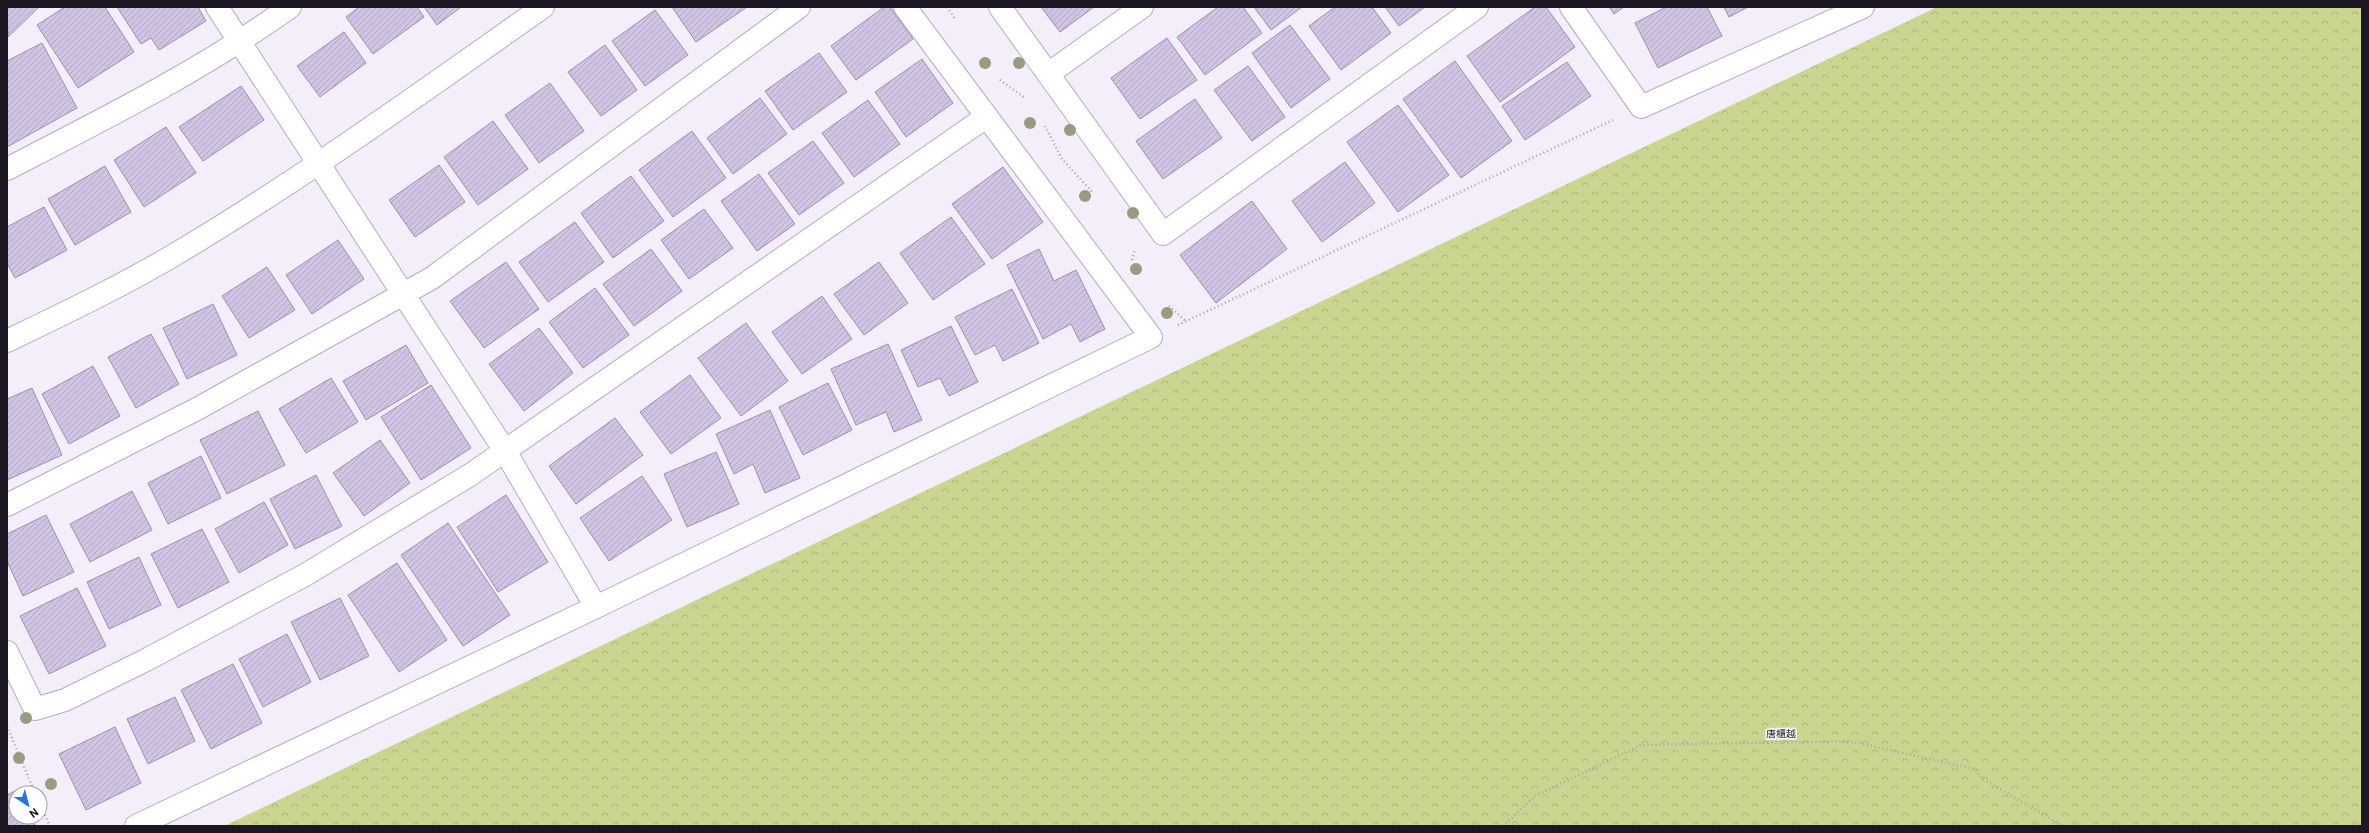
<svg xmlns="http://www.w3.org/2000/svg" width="2369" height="833" viewBox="0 0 2369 833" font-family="Roboto,'Noto Sans JP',sans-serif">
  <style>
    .forest { fill: url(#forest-crowns) }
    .building { fill: url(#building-hatch); stroke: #9d90ae }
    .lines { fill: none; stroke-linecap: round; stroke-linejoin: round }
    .minor-casing { stroke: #b7a9c8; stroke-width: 24 }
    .path { stroke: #a7a1ae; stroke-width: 2.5; stroke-dasharray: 1 3; stroke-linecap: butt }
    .minor { stroke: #fff; stroke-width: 22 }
    .tree { fill: #999b81 }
    .labels { text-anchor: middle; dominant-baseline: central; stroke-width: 3; stroke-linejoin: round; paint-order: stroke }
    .street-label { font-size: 10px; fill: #1c1722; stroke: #fff }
  </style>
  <defs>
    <pattern id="forest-crowns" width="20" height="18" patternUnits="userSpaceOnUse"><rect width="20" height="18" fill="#cad690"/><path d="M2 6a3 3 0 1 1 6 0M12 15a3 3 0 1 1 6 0" fill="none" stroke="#adb77c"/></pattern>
    <pattern id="building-hatch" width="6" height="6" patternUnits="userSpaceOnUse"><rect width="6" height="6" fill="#d1c3e3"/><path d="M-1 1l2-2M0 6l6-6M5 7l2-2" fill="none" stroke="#b3a7c2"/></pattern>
  </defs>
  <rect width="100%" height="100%" fill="#f4eefb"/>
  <!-- forest -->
  <path class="forest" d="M1937 7H2362V826H224Z"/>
  <!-- building -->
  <path class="building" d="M7 7H39L8 37Z
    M65 7H105L134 52 78 88 37 25Z
    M117 7H198L206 21 159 50 151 38 141 44Z
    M359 7H417L424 17 373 54 346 17Z
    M424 7H461L437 25Z
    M672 7H747L696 42Z
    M884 7H890L913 39 856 80 831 46Z
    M1041 7H1094L1060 32Z
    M1218 7H1243L1262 33 1205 75 1177 37Z
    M1254 7H1302L1271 30Z
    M1335 7H1372L1391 33 1341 70 1309 26Z
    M1385 7H1425L1399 26Z
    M1535 7H1546L1575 47 1500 102 1467 56Z
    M1609 7H1624L1614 14Z
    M1666 7H1707L1722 36 1658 68 1635 23Z
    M1724 7H1748L1729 17Z
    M655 10 688 55 645 86 612 41Z
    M1290 25 1330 79 1291 108 1252 53Z
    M344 32 366 63 320 97 297 66Z
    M1167 38 1197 80 1140 119 1111 78Z
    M42 43 77 108 7 147V61Z
    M605 45 637 90 601 116 568 72Z
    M819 53 847 92 793 130 765 91Z
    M922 59 953 103 906 137 875 92Z
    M1455 61 1512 141 1461 178 1403 99Z
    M1567 62 1591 96 1525 140 1502 106Z
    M1248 66 1285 117 1252 141 1214 90Z
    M550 83 584 131 539 163 505 115Z
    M241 86 264 120 203 161 179 127Z
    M760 98 787 134 733 174 707 138Z
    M1195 99 1222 138 1163 179 1136 141Z
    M868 100 900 144 854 177 822 133Z
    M1398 105 1449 175 1398 212 1347 142Z
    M493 121 528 169 478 205 444 157Z
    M166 127 196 173 144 207 114 160Z
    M692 131 726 178 673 217 639 170Z
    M813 141 844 183 799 215 768 173Z
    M1345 162 1375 203 1322 242 1292 201Z
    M439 165 465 202 415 237 389 200Z
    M105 166 131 212 75 245 48 199Z
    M1003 167 1043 222 992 259 952 204Z
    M759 174 795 224 757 251 721 201Z
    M631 176 664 221 613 258 581 213Z
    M1252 201 1287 249 1216 303 1180 255Z
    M44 207 67 250 15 278 7 263V227Z
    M704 209 733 248 689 279 661 240Z
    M951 217 985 264 933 300 900 253Z
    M575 222 604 262 548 302 519 262Z
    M338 240 364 279 312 314 286 275Z
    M651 249 682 291 634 326 603 284Z
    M1039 249 1054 281 1076 270 1105 329 1080 342 1071 324 1043 339 1007 265Z
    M506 262 539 309 484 348 450 301Z
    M879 262 908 303 864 335 834 294Z
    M267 267 295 310 249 338 222 296Z
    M595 288 629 335 583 368 549 322Z
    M1012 289 1039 343 1003 361 995 345 975 355 955 317Z
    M822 296 852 339 802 374 772 332Z
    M213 304 237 355 187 379 163 328Z
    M746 323 788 381 741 416 698 358Z
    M951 326 978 382 949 396 940 378 918 387 901 350Z
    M539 328 573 373 524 411 489 364Z
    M151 334 179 384 136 408 108 357Z
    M888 344 922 420 894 432 886 412 856 425 831 369Z
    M406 345 428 383 366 420 343 381Z
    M93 366 120 416 69 444 42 394Z
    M690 375 721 418 671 454 640 412Z
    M331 378 358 422 306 453 279 409Z
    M828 383 852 430 803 455 779 407Z
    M431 385 471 448 421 480 381 417Z
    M32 388 62 455 7 480V399Z
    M770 410 800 478 765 493 753 464 734 474 716 434Z
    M258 411 285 465 227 494 200 440Z
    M615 418 643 455 576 504 549 466Z
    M380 440 410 483 364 516 333 473Z
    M716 452 739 504 687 527 664 474Z
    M201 456 221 498 168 524 148 483Z
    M316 475 342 526 295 549 270 499Z
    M642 476 672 520 609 561 580 518Z
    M132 491 152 530 90 562 70 524Z
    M506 495 548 562 498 592 457 527Z
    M264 502 288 545 239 573 215 529Z
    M46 515 74 572 23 596 7 561V534Z
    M448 523 510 615 463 646 401 555Z
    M202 529 229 582 178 608 151 554Z
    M139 557 161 605 109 629 87 582Z
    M397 563 447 640 399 672 348 595Z
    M77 588 106 646 49 674 20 616Z
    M340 598 369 656 320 680 291 622Z
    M287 634 311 682 263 707 239 659Z
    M233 664 262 723 211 749 181 690Z
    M175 697 195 741 148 764 127 719Z
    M115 727 141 783 86 810 59 754Z
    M17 790 19 793H16V817H31L35 826H7V795Z"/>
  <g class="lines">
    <!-- minor casing -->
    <g class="minor-casing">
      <path id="minor" d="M217 7 505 451 596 607
        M1000 7 1163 234 1477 7
        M1571 7 1641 107 1863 7
        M1048 74 1142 7
        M7 169C104 119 202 70 290 7
        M7 341C63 314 120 287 174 255 302 179 422 92 543 7
        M7 505 197 409 432 278 799 7
        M7 652 35 709 65 700 146 660 305 575 470 475 986 117
        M136 826 596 607 1151 337 905 7"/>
    </g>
    <!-- path -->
    <path class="path" d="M947 7 956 20
      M1000 80 1025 98
      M1045 126 1062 159 1093 193
      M1132 260 1135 249
      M1169 306 1187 322
      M1178 325 1613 120
      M7 726 35 793
      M40 804 50 826
      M1503 826 1535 796 1641 745 1849 741 1975 769 1981 778 2063 826"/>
    <!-- minor -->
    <use href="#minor" class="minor"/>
  </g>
  <!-- trees -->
  <g class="tree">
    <circle cx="985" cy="63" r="6"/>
    <circle cx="1019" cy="63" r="6"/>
    <circle cx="1030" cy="123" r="6"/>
    <circle cx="1070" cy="130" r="6"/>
    <circle cx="1085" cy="196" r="6"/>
    <circle cx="1133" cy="213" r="6"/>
    <circle cx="1136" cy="269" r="6"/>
    <circle cx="1167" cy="313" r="6"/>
    <circle cx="26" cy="718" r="6"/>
    <circle cx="19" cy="758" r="6"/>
    <circle cx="51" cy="784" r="6"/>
  </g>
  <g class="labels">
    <!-- street labels -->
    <g class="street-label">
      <text transform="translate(1781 734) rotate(-1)">唐櫃越</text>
    </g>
  </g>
  <!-- border -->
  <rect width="2369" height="833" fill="none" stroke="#1c1722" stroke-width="16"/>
  <!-- north arrow -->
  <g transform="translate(28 805) rotate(144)"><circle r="19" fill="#ffffff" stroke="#a4a2a7"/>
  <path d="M0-3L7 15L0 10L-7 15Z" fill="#2575e0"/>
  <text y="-6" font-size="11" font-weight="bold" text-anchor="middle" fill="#1c1722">N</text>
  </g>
</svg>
